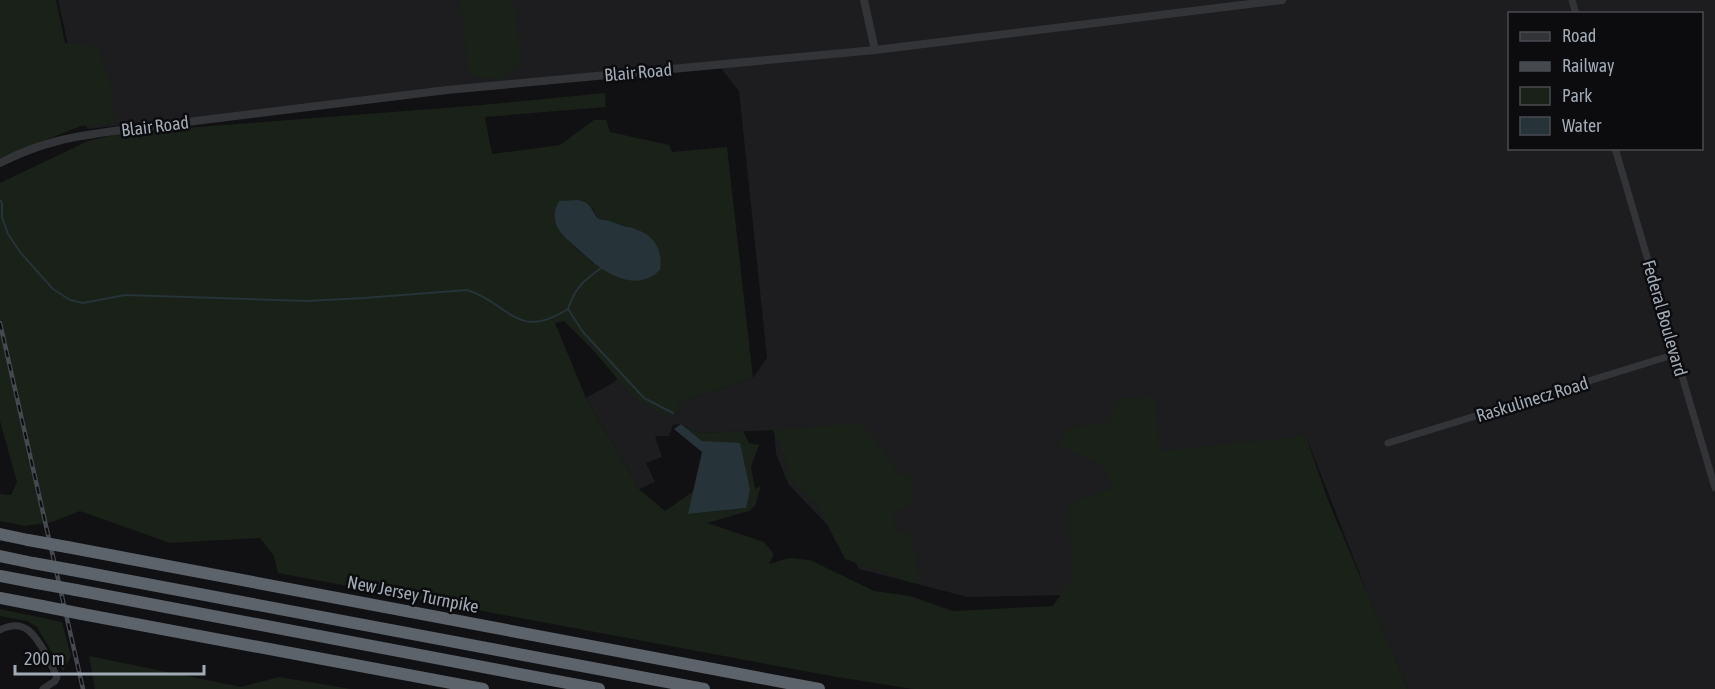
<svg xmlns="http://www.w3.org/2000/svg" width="1715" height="689" viewBox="0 0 1715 689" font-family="'Asap Condensed',sans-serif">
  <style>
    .built { fill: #1d1d20; fill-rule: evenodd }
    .green { fill: #192119; fill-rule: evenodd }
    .water { fill: #263338 }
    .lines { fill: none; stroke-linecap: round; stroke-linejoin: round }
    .stream { stroke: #263338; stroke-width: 2 }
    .minor { stroke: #323438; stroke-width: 7 }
    .tertiary { stroke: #323438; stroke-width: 8 }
    .motorway { stroke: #5d636a; stroke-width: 12 }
    .rail-casing { stroke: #45484e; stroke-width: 4.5 }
    .rail { stroke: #0c0c0e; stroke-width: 2; stroke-dasharray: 7; stroke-linecap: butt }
    .motorway-bridge { stroke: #5d636a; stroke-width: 12 }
    .labels { text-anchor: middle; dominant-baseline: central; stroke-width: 5; stroke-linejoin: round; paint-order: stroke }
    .street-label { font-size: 18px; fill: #a1aab5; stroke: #0c0c0e }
  </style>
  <rect width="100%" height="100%" fill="#111113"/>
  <!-- built -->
  <path class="built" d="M58 0H1715V689H1408L1372 605 1305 434 1355 589 968 597 859 569 842 540 789 485 776 454 774 430 700 433 681 424 673 425 669 436H655L662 457 646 463 655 482 639 489 586 398 614 382 617 378 630 394 678 403 753 378 767 358 739 91 720 67 427 93 87 129ZM1510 14H1702V148H1510Z"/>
  <!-- green -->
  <path class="green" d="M0 0H56L65 43 97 46 110 80 115 123 81 126 0 158Z
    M460 0H513L522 62 502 80 469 75Z
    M605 93 606 107 485 117 492 154 560 145 594 120H606L610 132 669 145 672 152 727 147 753 378 678 403 680 411 667 415 655 411 630 394 593 350 564 321 555 323 586 398 639 489 665 511 694 491 689 514 746 508 702 441 681 424 700 433 743 431 749 443 759 445 751 467 755 489 761 486 755 506 749 511 707 523 764 542 774 554 769 564 789 558 810 560 874 591 910 596 953 611 1053 606 1071 580 1069 503 1111 489 1108 470 1092 461 1058 445 1067 429 1107 422 1120 399 1155 396 1160 451 1293 437 1305 434 1329 503 1408 689H913L831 676 278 573 274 556 260 538 170 543 80 511 52 522 25 526 0 521V494L11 495 17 482 0 421V183L88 141 122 133 482 105ZM559 201H566L593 209 598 219C609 220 618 225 629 227L593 263C576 247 545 228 559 201Z
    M862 423 900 475 911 474 913 504 893 512 896 533 910 531 919 576 912 583 845 559 818 507 783 473 789 469 773 430Z
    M0 609 62 622 71 656 63 671 37 627 27 621 0 616Z
    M89 656 241 687 279 677 351 689H95Z"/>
  <!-- water -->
  <path class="water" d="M578 200C590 202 592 210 598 219 607 220 613 222 621 225 625 227 631 227 635 229 655 235 663 251 660 270 633 296 599 269 578 249 571 243 562 236 558 228 553 219 554 209 559 201Z
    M681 424 702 441 740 443 750 490 746 508 688 514 702 452 674 429Z"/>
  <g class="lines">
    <!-- stream -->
    <path class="stream" d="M0 200 2 203V217L8 234 20 252 53 289 70 300 83 303 125 295 306 301 364 298 467 290C510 303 516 342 568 309
      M601 268C583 281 575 288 568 309L583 332 644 398 673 413"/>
    <!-- minor -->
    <path class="minor" d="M1572 0 1576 14
      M1615 148 1715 488
      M1388 443 1676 354
      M0 630C25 617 36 636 47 656 50 663 54 670 57 677L55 681 43 689"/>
    <!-- tertiary -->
    <path class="tertiary" d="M864 0 875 50
      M0 163C43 141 75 136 122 130L447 90 875 50 1282 0"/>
    <!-- motorway -->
    <path class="motorway" d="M0 534 28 540
      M67 547 819 689
      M0 556 33 563
      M72 570 704 689
      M0 576 37 583
      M76 590 599 689
      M0 598 42 606
      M82 614 483 689"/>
    <!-- rail casing -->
    <g class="rail-casing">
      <path id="rail" d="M0 323 83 689"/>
    </g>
    <!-- rail -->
    <use href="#rail" class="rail"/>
    <!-- motorway-bridge -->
    <path class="motorway-bridge" d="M28 540 67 547
      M33 563 72 570
      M37 583 76 590
      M42 606 82 614"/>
  </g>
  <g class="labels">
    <!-- street labels -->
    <g class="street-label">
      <text transform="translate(638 72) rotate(-5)">Blair Road</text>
      <text transform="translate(155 126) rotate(-7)">Blair Road</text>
      <text transform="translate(1665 318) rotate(74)">Federal Boulevard</text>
      <text transform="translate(1532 399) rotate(-17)">Raskulinecz Road</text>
      <text transform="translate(413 594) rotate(11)">New Jersey Turnpike</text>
    </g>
  </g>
  <!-- legend -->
  <rect x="1508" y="12" width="195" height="138" fill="#0c0c0e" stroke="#484b51" stroke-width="1.5"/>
  <rect x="1520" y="32" width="30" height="9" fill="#323438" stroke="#484b51" stroke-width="1.5"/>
  <text x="1562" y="42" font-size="18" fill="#a1aab5">Road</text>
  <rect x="1520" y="62" width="30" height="9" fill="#45484e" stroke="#484b51" stroke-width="1.5"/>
  <text x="1562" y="72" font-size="18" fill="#a1aab5">Railway</text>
  <rect x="1520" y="87" width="30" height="18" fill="#192119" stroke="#484b51" stroke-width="1.5"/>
  <text x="1562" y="102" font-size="18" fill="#a1aab5">Park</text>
  <rect x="1520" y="117" width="30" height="18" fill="#263338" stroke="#484b51" stroke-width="1.5"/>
  <text x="1562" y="132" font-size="18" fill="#a1aab5">Water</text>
  <!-- scale -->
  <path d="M15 665v9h189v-9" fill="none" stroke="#a1aab5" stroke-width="3"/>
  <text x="24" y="665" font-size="18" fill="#a1aab5" stroke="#0c0c0e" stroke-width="4.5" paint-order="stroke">200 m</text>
</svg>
